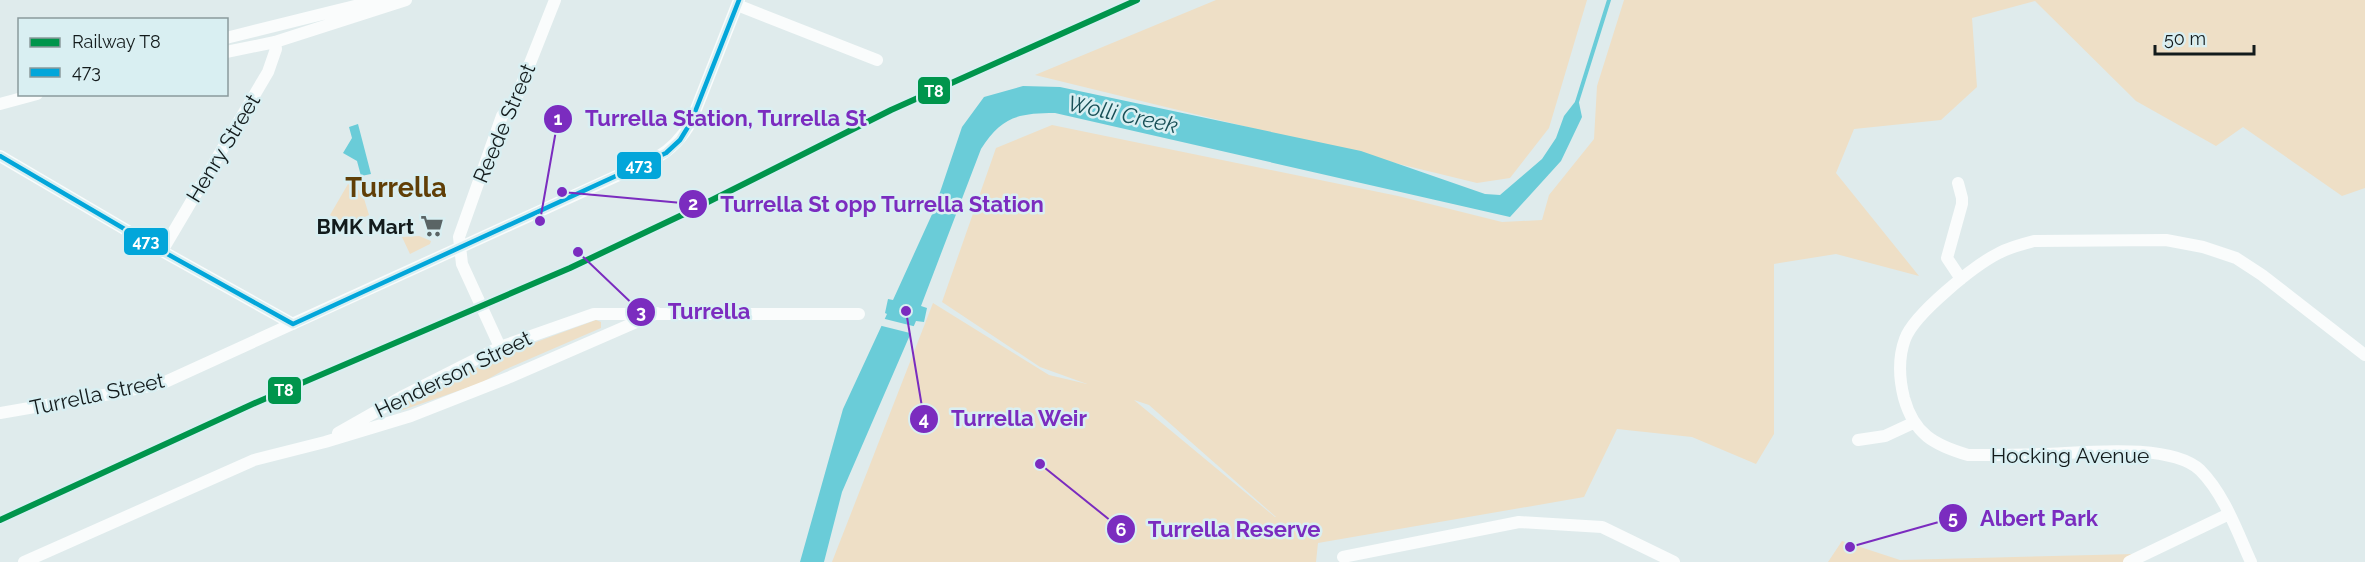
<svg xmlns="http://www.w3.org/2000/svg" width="2365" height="562" viewBox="0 0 2365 562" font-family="Raleway,sans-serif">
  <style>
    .green { fill: #eedfc6; fill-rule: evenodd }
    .water { fill: #6accd8 }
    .pier { fill: #dfebec }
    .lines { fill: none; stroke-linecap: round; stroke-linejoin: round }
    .stream { stroke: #6accd8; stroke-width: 4 }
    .street { stroke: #fafcfc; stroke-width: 12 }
    .bus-1-casing { stroke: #d9eff2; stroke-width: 9 }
    .bus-1 { stroke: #02a6da; stroke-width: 4.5 }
    .rail-1-casing { stroke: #d9eff2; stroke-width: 10 }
    .rail-1 { stroke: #00954c; stroke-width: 6 }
    .labels { text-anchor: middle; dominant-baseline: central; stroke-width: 5; stroke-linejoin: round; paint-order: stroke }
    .street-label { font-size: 21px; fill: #131b1c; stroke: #d9eff2 }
    .poi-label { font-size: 21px; font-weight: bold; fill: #131b1c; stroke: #d9eff2; text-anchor: end }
    .water-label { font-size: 22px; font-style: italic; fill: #184f56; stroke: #d9eff2 }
    .district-label { font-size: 27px; font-weight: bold; fill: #603f07; stroke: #d9eff2 }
    .leader { fill: none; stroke: #7b2cbf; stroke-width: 2 }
    .callout-dot { fill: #7b2cbf; stroke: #d9eff2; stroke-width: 2 }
    .mark-label { font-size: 18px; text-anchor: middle; font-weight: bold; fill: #fff }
    .callout-label { font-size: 22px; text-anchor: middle; font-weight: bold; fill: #7b2cbf; stroke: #d9eff2; stroke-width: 5; stroke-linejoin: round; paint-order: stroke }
    .line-badge { stroke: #d9eff2; stroke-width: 2 }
    .badge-label { font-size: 16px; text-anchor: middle; font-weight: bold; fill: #fff }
  </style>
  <rect width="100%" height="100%" fill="#dfebec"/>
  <!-- green -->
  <path class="green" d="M1216 0H1587L1549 128 1510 178 1477 183 1035 75Z
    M1624 0H2365V188L2342 196 2243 127 2216 146 2136 101 2035 1 1972 18 1977 87 1941 120 1854 129 1836 173 1919 276 1836 254 1774 264V434L1756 464 1692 437 1617 429 1584 497 1318 543 1316 562H832L933 303 1049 375 1087 384 1040 367 942 302 996 148 1052 125 1398 196 1502 222 1542 220 1549 195 1594 139 1597 86ZM1134 400 1149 405 1276 517H1275Z
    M348 184 362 192 369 215C356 222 342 224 330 215Z
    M419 236 431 241 430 244 410 254 402 237Z
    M596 320 601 322V328L504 370 481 383 397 412 396 407 509 352Z
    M1842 541 1900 560 2134 554 2138 562H1828Z"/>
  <!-- water -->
  <path class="water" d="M1023 86 1060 87 1361 151 1485 194 1500 195 1542 159 1556 138 1564 116 1578 98 1582 117 1561 161 1510 217 1055 113C1018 113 1001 117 981 149L921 306 927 308 924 322 916 321 842 492 824 562H800L843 409 887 314 885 313 888 299 893 300 934 210 962 127 984 97Z
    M358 124 371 174 361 176 357 161 343 153 352 138 349 127Z"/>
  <!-- pier -->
  <path class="pier" d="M881 318 917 327 914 334 878 325Z"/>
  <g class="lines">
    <!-- stream -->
    <path class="stream" d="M1577 102 1609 0"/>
    <!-- street -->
    <path class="street" d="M737 5 877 60
      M226 38 367 3 386 4
      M226 52 275 42 406 0
      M0 104 37 94
      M0 156 162 251 293 324
      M1958 183 1962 198V204L1947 258 1961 279
      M162 251 268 72 276 49 275 42
      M500 347 462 264 459 237 502 116 515 101 555 0
      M0 413 127 391 163 383 656 158C672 149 682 138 691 122L739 0
      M338 433 405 395 500 347 594 314H859
      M1858 440 1885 436 1913 423
      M1343 557 1519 522 1602 527 1674 562
      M24 562 254 460 325 442 411 416 510 377 657 313
      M2129 562 2229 514
      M2251 562C2237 531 2224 494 2200 470 2170 442 2081 453 2042 454 2017 455 1993 455 1968 455 1934 445 1914 434 1904 398 1899 378 1898 358 1905 339 1914 314 1975 265 1999 253 2010 247 2022 244 2034 241L2166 240 2203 247 2236 258 2262 275 2365 355"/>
    <!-- bus-1 casing -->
    <g class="bus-1-casing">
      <path id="bus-1" d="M0 156 162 251 293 324
        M293 324 666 153 680 140 691 122 739 0"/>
    </g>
    <!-- bus-1 -->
    <use href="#bus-1" class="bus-1"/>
    <!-- rail-1 casing -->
    <g class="rail-1-casing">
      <path id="rail-1" d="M0 520 255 403 570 268 682 215 891 110 1137 0"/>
    </g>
    <!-- rail-1 -->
    <use href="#rail-1" class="rail-1"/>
  </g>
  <!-- icons -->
  <defs>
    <g id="supermarket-bare" transform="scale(1.8)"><path d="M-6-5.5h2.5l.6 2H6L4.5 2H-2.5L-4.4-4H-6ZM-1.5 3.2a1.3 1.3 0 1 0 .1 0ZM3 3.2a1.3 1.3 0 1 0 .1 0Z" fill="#5a6465" stroke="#d9eff2" stroke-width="2.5" paint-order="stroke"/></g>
  </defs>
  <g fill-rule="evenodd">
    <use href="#supermarket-bare" x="432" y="226"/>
  </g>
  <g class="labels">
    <!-- street labels -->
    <g class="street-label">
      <text transform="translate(504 123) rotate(-67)">Reede Street</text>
      <text transform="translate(223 148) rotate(-59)">Henry Street</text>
      <text transform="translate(453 374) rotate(-26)">Henderson Street</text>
      <text transform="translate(97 394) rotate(-12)">Turrella Street</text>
      <text x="2070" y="455">Hocking Avenue</text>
    </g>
    <!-- poi labels -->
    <g class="poi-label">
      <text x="414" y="226">BMK Mart</text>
    </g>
    <!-- water labels -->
    <g class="water-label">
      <text transform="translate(1123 114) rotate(12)">Wolli Creek</text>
    </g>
    <!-- district labels -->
    <g class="district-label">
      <text x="396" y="187">Turrella</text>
    </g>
  </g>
  <!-- callouts -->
  <path class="leader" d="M540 221L558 119M562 192L693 204M578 252L641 312M906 311L924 419M1850 547L1953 518M1040 464L1121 529"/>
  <g class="callout-dot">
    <circle cx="540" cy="221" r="6"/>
    <circle cx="562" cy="192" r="6"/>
    <circle cx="578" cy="252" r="6"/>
    <circle cx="906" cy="311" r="6"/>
    <circle cx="1850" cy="547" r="6"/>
    <circle cx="1040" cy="464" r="6"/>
    <circle cx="558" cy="119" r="15"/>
    <circle cx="693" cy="204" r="15"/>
    <circle cx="641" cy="312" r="15"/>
    <circle cx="924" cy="419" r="15"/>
    <circle cx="1953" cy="518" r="15"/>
    <circle cx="1121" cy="529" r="15"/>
  </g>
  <g class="mark-label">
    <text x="558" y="125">1</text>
    <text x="693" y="210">2</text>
    <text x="641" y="318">3</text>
    <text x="924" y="425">4</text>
    <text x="1953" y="524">5</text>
    <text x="1121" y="536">6</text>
  </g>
  <g class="callout-label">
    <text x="726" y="126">Turrella Station, Turrella St</text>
    <text x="882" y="212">Turrella St opp Turrella Station</text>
    <text x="709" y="319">Turrella</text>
    <text x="1019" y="426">Turrella Weir</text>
    <text x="2039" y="526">Albert Park</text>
    <text x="1234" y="537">Turrella Reserve</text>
  </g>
  <g class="line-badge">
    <rect x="917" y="76" width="34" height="29" rx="6" fill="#00954c"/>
    <rect x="616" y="151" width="46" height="29" rx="6" fill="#02a6da"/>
    <rect x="123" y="227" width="46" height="29" rx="6" fill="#02a6da"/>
    <rect x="267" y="376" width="35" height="29" rx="6" fill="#00954c"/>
  </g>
  <g class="badge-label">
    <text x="934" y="97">T8</text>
    <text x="639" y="171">473</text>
    <text x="146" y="247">473</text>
    <text x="284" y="396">T8</text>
  </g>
  <!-- legend -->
  <rect x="18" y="18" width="210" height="78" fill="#d9eff2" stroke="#8a9a9c" stroke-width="1.5"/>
  <rect x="30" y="38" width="30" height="9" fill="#00954c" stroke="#8a9a9c" stroke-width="1.5"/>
  <text x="72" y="48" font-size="18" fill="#131b1c">Railway T8</text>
  <rect x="30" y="68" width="30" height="9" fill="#02a6da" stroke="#8a9a9c" stroke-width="1.5"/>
  <text x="72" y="78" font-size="18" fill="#131b1c">473</text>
  <!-- scale -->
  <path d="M2155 45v9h99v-9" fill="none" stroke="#131b1c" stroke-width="3"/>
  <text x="2164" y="45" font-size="18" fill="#131b1c" stroke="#d9eff2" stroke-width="4.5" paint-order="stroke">50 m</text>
</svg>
